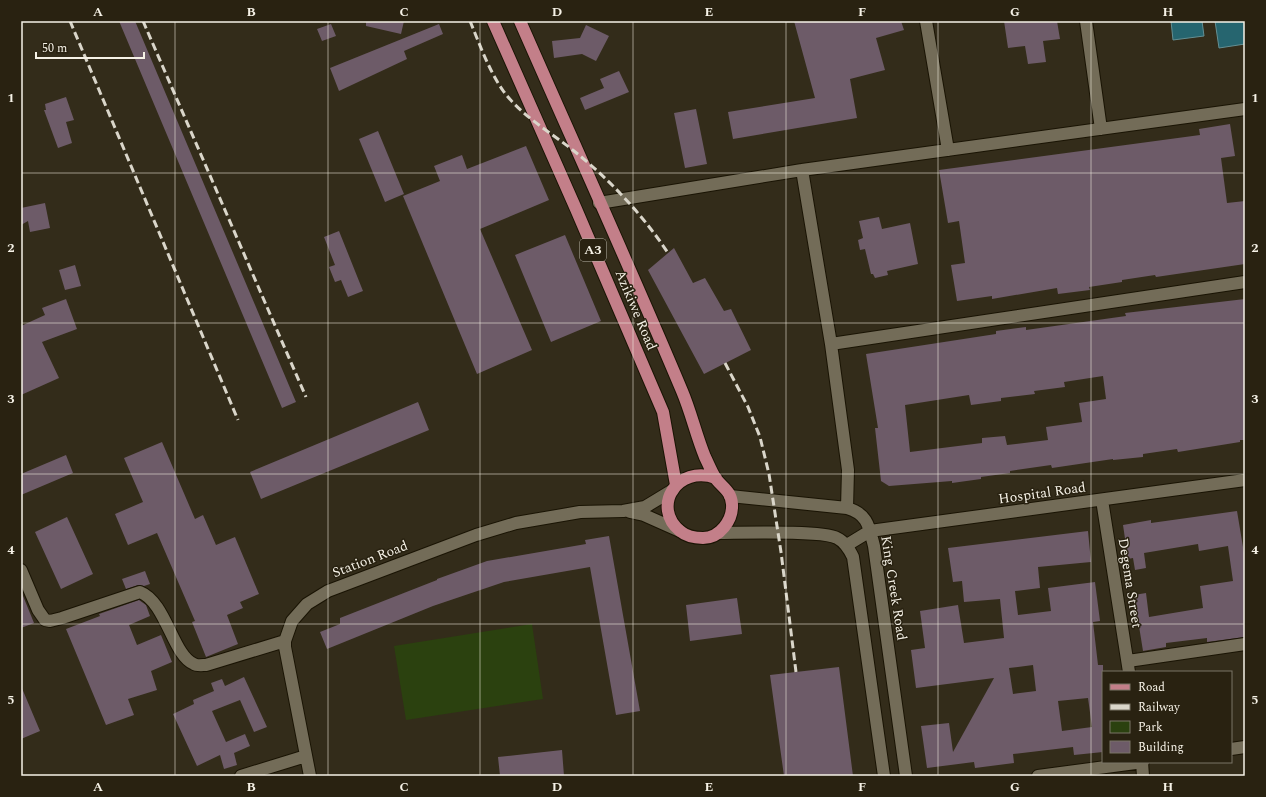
<svg xmlns="http://www.w3.org/2000/svg" width="1266" height="797" viewBox="0 0 1266 797" font-family="Spectral,serif">
  <style>
    .green { fill: #2b410f }
    .water { fill: #26656f; stroke: #648f93 }
    .building { fill: #6d5b68; fill-rule: evenodd }
    .lines { fill: none; stroke-linecap: round; stroke-linejoin: round }
    .minor-casing { stroke: #1a1404; stroke-width: 14 }
    .major-casing { stroke: #1a1404; stroke-width: 14 }
    .minor { stroke: #736c58; stroke-width: 12 }
    .major { stroke: #c37f89; stroke-width: 12 }
    .rail { stroke: #dad6ca; stroke-width: 3; stroke-dasharray: 8 4; stroke-linecap: butt }
    .grid { fill: none; stroke: #f6f2e7; stroke-width: 1; stroke-opacity: 0.55 }
    .labels { text-anchor: middle; dominant-baseline: central; stroke-width: 3; stroke-linejoin: round; paint-order: stroke }
    .shield { fill: #292211; stroke: #b8b4a7; stroke-width: 1 }
    .shield-label { font-size: 13px; font-weight: bold; fill: #f6f2e7 }
    .street-label { font-size: 14px; fill: #f6f2e7; stroke: #292211 }
    .neatline { fill: none; stroke: #f6f2e7; stroke-width: 1.5 }
    .grid-label { font-size: 13px; text-anchor: middle; font-weight: bold; fill: #f6f2e7 }
  </style>
  <rect width="100%" height="100%" fill="#332c1a"/>
  <!-- green -->
  <path class="green" d="M532 624 543 699 406 720 394 646Z"/>
  <!-- water -->
  <path class="water" d="M1171 21H1202L1204 36 1173 40Z
    M1215 21H1245V44L1219 48Z"/>
  <!-- building -->
  <path class="building" d="M119 21H135L296 402 282 408Z
    M366 21H404L401 34 366 26Z
    M794 21H901L904 30 876 38 885 70 850 79 857 118 733 139 728 112 815 98Z
    M1004 21H1057L1060 39 1043 41 1046 62 1028 64 1025 46 1008 48Z
    M331 24 336 36 322 41 317 29Z
    M439 24 443 34 404 51 407 59 339 91 330 68Z
    M586 25 609 36 596 61 582 54 554 58 552 41 580 38Z
    M619 71 629 92 585 110 580 98 604 88 600 79Z
    M66 97 74 120 66 122 72 143 58 148 44 110H46L45 104Z
    M696 109 707 164 685 168 674 113Z
    M1230 124 1235 156 1221 158 1227 203 1245 201V264L1156 277 1155 275 1122 280V282L1089 287 1090 290 1058 294 1057 288 992 299V296L957 301 951 265 965 263 959 221 948 223 939 170 1200 135 1199 129Z
    M378 131 404 194 385 202 359 139Z
    M526 146 549 200 480 229 532 350 477 374 403 196 440 181 434 166 462 155 467 169Z
    M45 203 50 228 30 232 28 221 21 225V208Z
    M879 217 882 229 910 223 918 264 887 271 888 275 875 278 873 274H871L865 249 860 250 858 240 863 238 859 221Z
    M339 231 363 291 348 297 341 280 335 282 329 267 335 265 324 237Z
    M565 235 601 321 551 342 515 255Z
    M674 248 693 283 705 278 724 311 731 309 751 350 704 374 648 270Z
    M75 265 81 286 65 290 59 270Z
    M66 299 77 329 42 342 59 378 21 395V326L45 315 42 308Z
    M1245 299V440H1240V442L1178 452 1177 449 1143 454V457L1113 460V459L1052 468 1051 465 1010 471V473L981 477V479L952 483V481L889 486 881 481 875 428H878L866 354 996 334V331L1026 327V330L1126 316 1125 313ZM1103 376 1106 399 1079 403 1082 422 1046 427 1048 440 1007 445 1005 436 982 438V443L910 452 905 405 969 395 971 405 1001 401V398L1035 394 1034 391 1065 387 1064 382Z
    M418 402 429 430 261 499 250 472Z
    M162 442 195 519 203 515 216 545 235 537 259 594 240 602 243 608 227 615 238 644 206 657 192 622 195 621 157 533 128 545 115 514 143 502 124 458Z
    M66 455 73 473 21 495V474Z
    M1237 511 1245 559V637L1207 642V638L1166 643V647L1143 651 1134 595 1146 593 1149 617 1203 608 1200 586 1233 581 1228 546 1199 551 1198 544 1144 553 1146 568 1135 570 1133 558 1128 559 1123 525 1151 520V523Z
    M67 517 93 574 61 589 35 532Z
    M1088 531 1091 562 1038 567 1040 588 1015 591 1018 615 1051 611 1048 588 1095 582 1100 621 1093 622 1098 665H1103V752L1074 755 1073 747 1013 754 1014 763 975 768 974 762 927 768 921 726 949 723 953 752 994 678 916 688 911 650 925 648 920 611 958 605 964 643 1004 638 1000 599 964 602 962 581 953 582 948 548ZM1033 665 1036 691 1013 694 1009 668ZM1088 698 1092 727 1062 731 1058 701Z
    M609 536 640 711 616 715 590 567 504 582 433 606 327 649 320 632 340 624V618L437 580V579L487 561 586 544 585 540Z
    M145 571 150 584 144 586 138 585 126 589 122 579Z
    M21 591 34 623 21 628Z
    M737 598 742 634 690 641 686 605Z
    M139 600 146 605 150 616 129 625 137 645 161 635 172 662 151 671 157 690 128 699 134 715 106 725 66 629 100 616 99 614Z
    M839 667 853 776H784L770 675Z
    M244 677 267 727 254 732 240 700 212 711 226 742 245 734 250 746 234 753 237 765 224 769 220 755 197 766 173 714 194 704 193 700 214 691 211 683 222 679 225 686Z
    M21 686 40 731 21 739Z
    M562 750 564 776H500L498 757Z"/>
  <g class="lines">
    <!-- minor casing -->
    <g class="minor-casing">
      <path id="minor" d="M926 21 948 150
        M1086 21 1101 129
        M802 170 831 344 848 470 847 508
        M599 203 802 170 1245 109
        M831 344 1245 282
        M730 496 847 508C868 514 869 527 874 546L906 776
        M1102 500 1129 672
        M630 512 644 515 680 531
        M718 533C740 533 822 530 837 538 845 542 849 549 853 557L884 776
        M847 545 870 531 1245 480
        M21 570 38 610 45 620 50 621 62 618 140 592C166 602 173 656 194 664 197 666 203 665 206 665L285 641
        M1128 661 1245 644
        M1231 749 1245 747
        M1142 762 1143 776
        M241 776 306 756
        M310 776 285 647V641L292 621 307 604 328 591 476 535 516 523 580 512 623 511 645 507 673 490
        M1038 776 1143 762"/>
    </g>
    <!-- major casing -->
    <g class="major-casing">
      <path id="major" d="M493 21 576 209 663 412 676 485
        M520 21C574 144 630 267 682 391 691 412 696 435 705 457 708 463 712 473 716 479 723 488 731 491 732 504 733 520 720 538 703 538 695 538 686 536 680 531 651 507 677 464 716 478"/>
    </g>
    <!-- minor -->
    <use href="#minor" class="minor"/>
    <!-- major -->
    <use href="#major" class="major"/>
    <!-- rail -->
    <path class="rail" d="M70 21 238 420
      M143 21 306 397
      M470 21C480 45 489 71 504 92 522 116 550 132 574 151 609 179 643 215 668 253
      M725 363 748 407 760 437 769 474 781 552 796 672"/>
  </g>
  <!-- grid -->
  <path class="grid" d="M175 21V776M328 21V776M480 21V776M633 21V776M786 21V776M938 21V776M1091 21V776M21 173H1245M21 323H1245M21 474H1245M21 624H1245"/>
  <g class="labels">
    <!-- shield labels -->
    <rect class="shield" x="580" y="239" width="26" height="22" rx="3"/>
    <g class="shield-label">
      <text x="593" y="250">A3</text>
    </g>
    <!-- street labels -->
    <g class="street-label">
      <text transform="translate(636 310) rotate(67)">Azikiwe Road</text>
      <text transform="translate(1042 493) rotate(-8)">Hospital Road</text>
      <text transform="translate(370 559) rotate(-21)">Station Road</text>
      <text transform="translate(1130 583) rotate(81)">Degema Street</text>
      <text transform="translate(894 588) rotate(81)">King Creek Road</text>
    </g>
  </g>
  <!-- border -->
  <rect width="1266" height="797" fill="none" stroke="#292211" stroke-width="44"/>
  <!-- legend -->
  <rect x="1102" y="671" width="130" height="92" fill="#292211" stroke="#7b7567"/>
  <rect x="1110" y="684" width="20" height="6" fill="#c37f89" stroke="#7b7567"/>
  <text x="1138" y="691" font-size="12" fill="#f6f2e7">Road</text>
  <rect x="1110" y="704" width="20" height="6" fill="#dad6ca" stroke="#7b7567"/>
  <text x="1138" y="711" font-size="12" fill="#f6f2e7">Railway</text>
  <rect x="1110" y="721" width="20" height="12" fill="#2b410f" stroke="#7b7567"/>
  <text x="1138" y="731" font-size="12" fill="#f6f2e7">Park</text>
  <rect x="1110" y="741" width="20" height="12" fill="#6d5b68" stroke="#7b7567"/>
  <text x="1138" y="751" font-size="12" fill="#f6f2e7">Building</text>
  <!-- scale -->
  <path d="M36 52v6h108v-6" fill="none" stroke="#f6f2e7" stroke-width="2"/>
  <text x="42" y="52" font-size="12" fill="#f6f2e7" stroke="#292211" stroke-width="3" paint-order="stroke">50 m</text>
  <rect x="22" y="22" width="1222" height="753" class="neatline"/>
  <g class="grid-label">
    <text x="98" y="16">A</text>
    <text x="251" y="16">B</text>
    <text x="404" y="16">C</text>
    <text x="557" y="16">D</text>
    <text x="709" y="16">E</text>
    <text x="862" y="16">F</text>
    <text x="1015" y="16">G</text>
    <text x="1168" y="16">H</text>
    <text x="11" y="102">1</text>
    <text x="1255" y="102">1</text>
    <text x="11" y="252">2</text>
    <text x="1255" y="252">2</text>
    <text x="11" y="403">3</text>
    <text x="1255" y="403">3</text>
    <text x="11" y="554">4</text>
    <text x="1255" y="554">4</text>
    <text x="11" y="704">5</text>
    <text x="1255" y="704">5</text>
    <text x="98" y="791">A</text>
    <text x="251" y="791">B</text>
    <text x="404" y="791">C</text>
    <text x="557" y="791">D</text>
    <text x="709" y="791">E</text>
    <text x="862" y="791">F</text>
    <text x="1015" y="791">G</text>
    <text x="1168" y="791">H</text>
  </g>
</svg>
